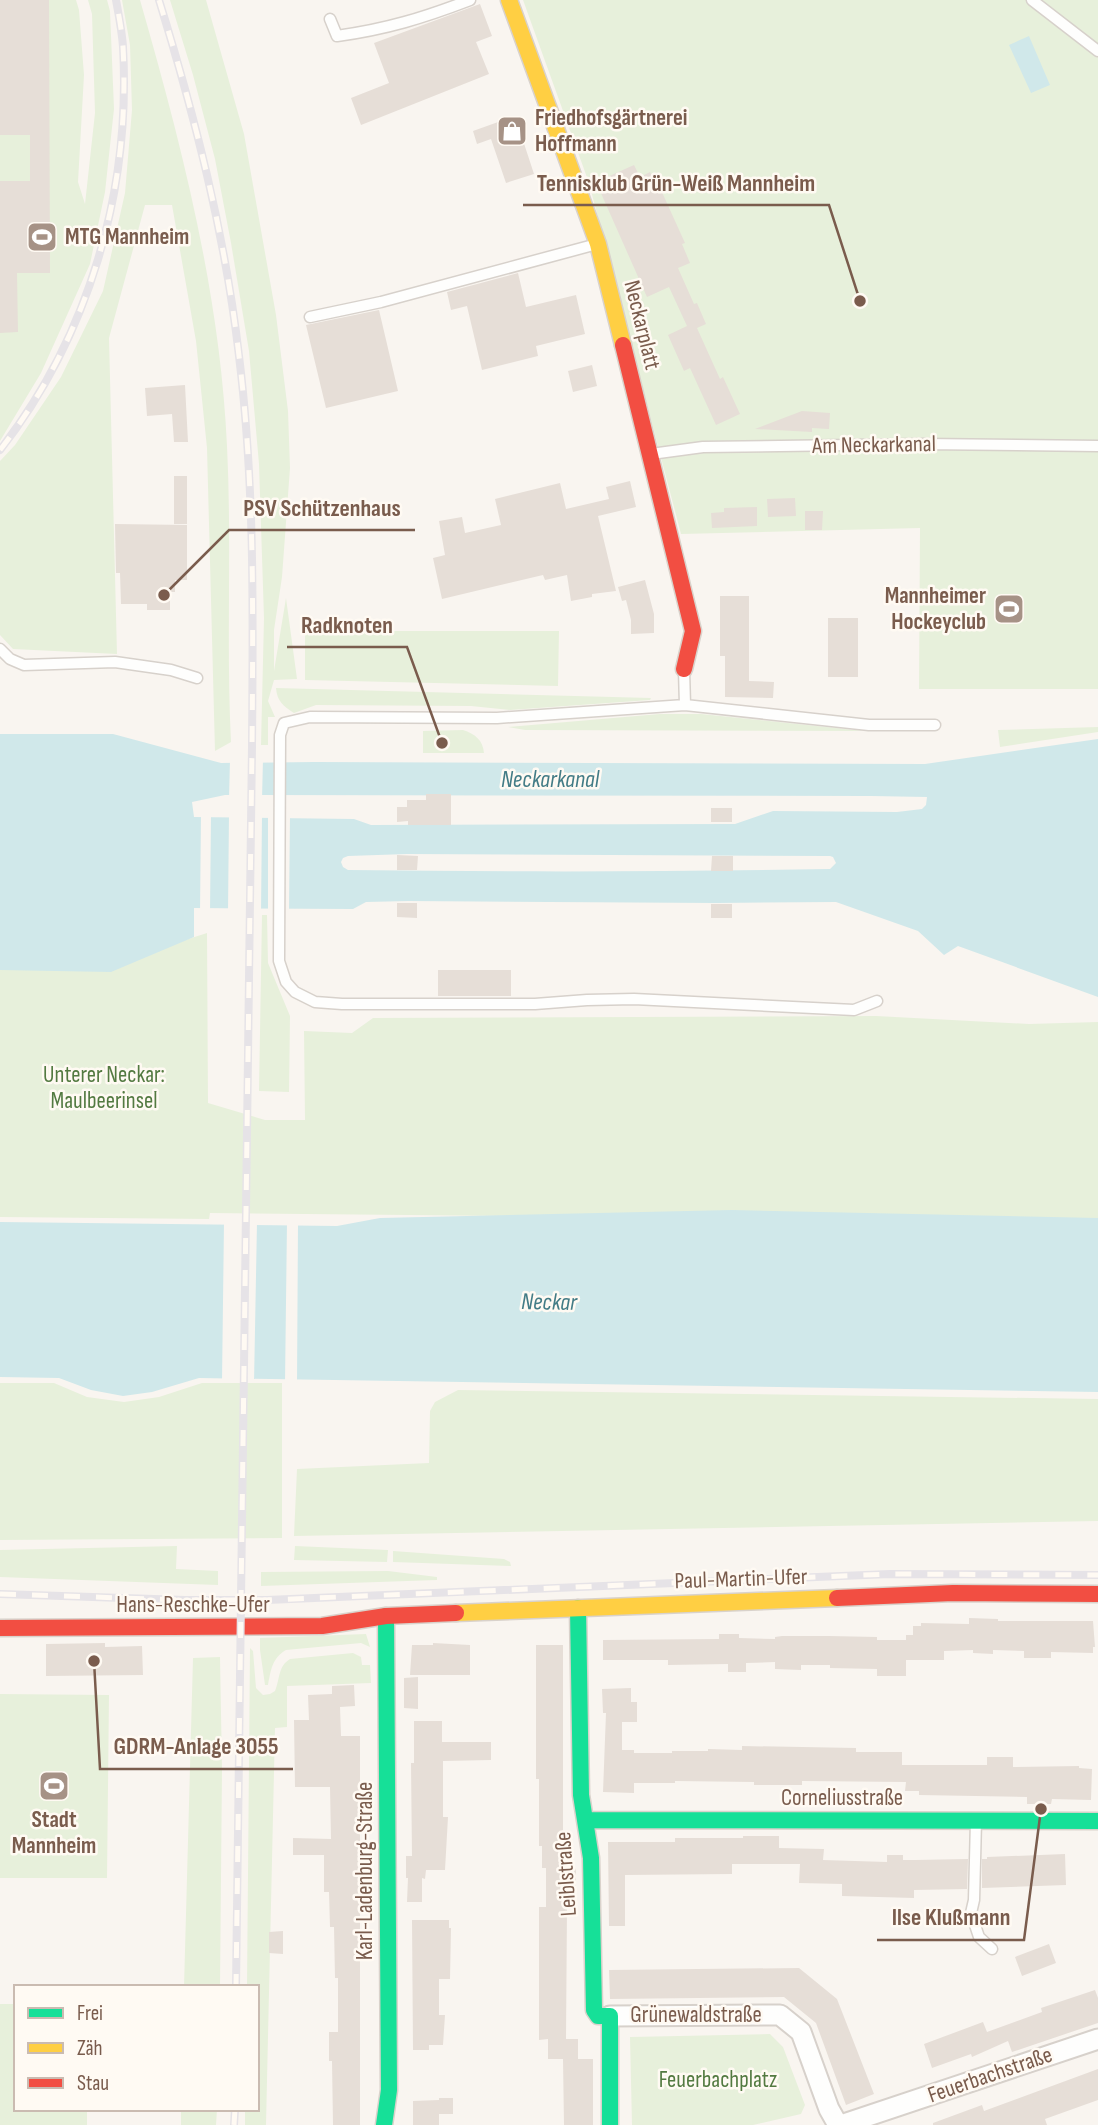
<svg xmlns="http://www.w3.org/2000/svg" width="1098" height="2125" viewBox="0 0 1098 2125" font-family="'Sofia Sans Condensed',sans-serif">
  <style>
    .green { fill: #e7f0db }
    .water { fill: #d0e8ea; fill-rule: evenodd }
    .pier { fill: #f9f5f0 }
    .building { fill: #e6ded7 }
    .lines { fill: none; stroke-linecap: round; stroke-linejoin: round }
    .lane-casing { stroke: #d7d1cb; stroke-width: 13 }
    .street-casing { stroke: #d7d1cb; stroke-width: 23 }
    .fast-casing { stroke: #d9d2cb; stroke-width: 19 }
    .slow-casing { stroke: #d9d2cb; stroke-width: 19 }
    .jam-casing { stroke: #d9d2cb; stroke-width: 19 }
    .lane { stroke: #fefefd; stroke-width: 10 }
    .street { stroke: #fefefd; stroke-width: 19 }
    .fast { stroke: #16e098; stroke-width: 16 }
    .slow { stroke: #ffcf43; stroke-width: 16 }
    .jam { stroke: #f24e42; stroke-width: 16 }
    .rail-casing { stroke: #e6e3e7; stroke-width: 8 }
    .rail { stroke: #fffaf3; stroke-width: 5; stroke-dasharray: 16; stroke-linecap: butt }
    .labels { text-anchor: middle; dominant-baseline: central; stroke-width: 5; stroke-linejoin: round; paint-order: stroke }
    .poi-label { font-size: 23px; font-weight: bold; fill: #7a5c4d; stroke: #fffaf3; text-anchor: start }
    .street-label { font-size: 23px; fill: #7a5c4d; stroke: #fffaf3 }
    .park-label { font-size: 23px; fill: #537a41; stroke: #fffaf3 }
    .water-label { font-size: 24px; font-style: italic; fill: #437c86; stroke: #fffaf3 }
    .leader { fill: none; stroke: #7a5c4d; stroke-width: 2.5 }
    .callout-dot { fill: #7a5c4d; stroke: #fffaf3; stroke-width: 2.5 }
    .callout-label { font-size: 24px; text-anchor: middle; font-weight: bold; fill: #7a5c4d; stroke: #fffaf3; stroke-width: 5; stroke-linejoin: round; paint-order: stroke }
  </style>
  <rect width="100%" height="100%" fill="#f9f5f0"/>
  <!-- green -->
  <path class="green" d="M0 0H76L79 10 84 75 78 182 85 204 95 113 92 14 88 0H107L110 11 114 109 105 192 90 264 41 373 0 441Z
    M122 0H140C182 146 220 294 227 446 232 545 226 643 231 742L215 751 207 448 196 341 172 205H145L109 338 117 654 13 649 0 635V461L15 445 61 377 103 291 125 193 132 110 130 45Z
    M170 0H206L244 134 276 315 288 411 290 468 282 577 274 630V671L286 598 297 679 274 680 268 701 275 717H268V745H261L264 618 259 464 249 351 231 243 215 159 193 75Z
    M523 0H1098V689H919L920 528 681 534 589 183Z
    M305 631H559L558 686 305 680Z
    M276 688 651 698 650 700 510 710 471 706 316 705 294 713C283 706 277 701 276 688Z
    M660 714H701L864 731 525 730 508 727Z
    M1098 727V732L1000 747 998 730Z
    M463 730C475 734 483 740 484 753H423V731Z
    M262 915H267L268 963 290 1016 289 1092 259 1091Z
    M207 933 208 1103 265 1120H305L304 1031 352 1033 373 1018 876 1016 1029 1024 1098 1022V1225L724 1218 210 1213 209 1219 0 1217V960H123Z
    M0 1383H54L87 1397 124 1402 159 1397 202 1383H282V1538L0 1540Z
    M458 1390 1098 1399V1521L294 1536 297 1469 429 1463 430 1411 435 1402Z
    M177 1546 176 1569 218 1571V1585L0 1577V1550Z
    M295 1546 388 1550 387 1562 294 1560Z
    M393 1551 504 1559 510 1562 511 1566 393 1562Z
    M388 1571 437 1577V1580L261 1586V1572Z
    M366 1634 370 1647 361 1643 286 1650C272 1658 271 1670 268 1685H265L260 1650V1638Z
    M250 1648 253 1651 256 1688 263 1695 270 1694 275 1691C280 1679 278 1666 290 1659L353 1653 361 1657 362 1665H370L371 1683 287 1686V1727L275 1728 266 2125H245V2109H257V1987H247Z
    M220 1657 222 1769 220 1987H184L193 1658Z
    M0 1694 109 1695 107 1878H0Z
    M0 2004H16V2109H87V2125H0Z
    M770 2034 783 2047 805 2105 801 2114 753 2125H632L630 2037Z
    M181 2109H217L216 2125H181Z"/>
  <!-- water -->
  <path class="water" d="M1029 36 1050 85 1031 93 1009 45Z
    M0 734H113L221 763 314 762 925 764 1098 739V997L958 946 944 955 918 931 836 902 716 903 408 901 366 902 353 909 194 908V937L111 972 0 970ZM225 795 871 796 927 797 926 805 922 809 897 812 773 811 735 824 371 825 354 819 194 817 192 802ZM407 854 830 856 833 857 836 863 830 869C669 872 508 872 348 870L343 867 341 862 343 858 348 856Z
    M732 1210 1098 1218V1392L199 1378 152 1392 123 1396 91 1390 59 1378 0 1377V1222L337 1226 380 1218Z"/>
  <!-- pier -->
  <path class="pier" d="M263 759 262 799H229L230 760Z
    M201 814H211L210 912H200Z
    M229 814 262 815 261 912H228Z
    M268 815H290L289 912H268Z
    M224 1222H257L254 1383 222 1382Z
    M287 1222 298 1223 297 1383H285Z"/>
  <!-- building -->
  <path class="building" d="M0 0H49L50 273H17L18 332 0 333V181H30V135H0Z
    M480 4 492 36 476 42 489 74 361 125 351 98 389 83 374 43Z
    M515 116 534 174 506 183 491 139 477 144 473 131Z
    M634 165 640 177 650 172 659 191 661 190 685 243 682 244 690 263 678 268 694 304 697 303 706 324 697 328 720 379 723 377 740 414 716 425 690 368 684 371 668 335 687 326 669 287 647 297 596 182Z
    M518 273 526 307 576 295 585 334 536 346 538 356 482 370 467 306 451 310 447 292Z
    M379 310 398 391 326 408 306 325Z
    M592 365 597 386 573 392 568 371Z
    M185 385 188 442H174L172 414 147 416 145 388Z
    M802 411 830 413 829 429 812 428V432L755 429Z
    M174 476H187V524H174Z
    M630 481 636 507 598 516 616 591 592 594V597L571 601 567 575 545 580 543 575 442 599 433 558 445 555 439 521 462 517 465 533 501 525 495 499 560 483 566 509 609 499 606 487Z
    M795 498 796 516 768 517 767 499Z
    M757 507V526L712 528 711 513 724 512V508Z
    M805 511H823L822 530H805Z
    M115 524 187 525V580H175V592H170V610H147V604H121L120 573H116Z
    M645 580 654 614V633L631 634V620L626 600 622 601 618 587Z
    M720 596H749V681L774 682 773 698 725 697V656H720Z
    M828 618H858V677H828Z
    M426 794H451V825H408V821L397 822V807H407V800H426Z
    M711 808H732V822H711Z
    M397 855 418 856 417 870H397Z
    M712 856H733V871H711Z
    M397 903H417V918L397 917Z
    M711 904H732V918H711Z
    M438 970H511V996H438Z
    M969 1618 998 1619V1621H1093L1095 1647H1093V1653L1051 1652V1658H1024V1651L993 1650V1654L973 1653V1650L944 1651V1660H906V1676H877V1669L830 1668V1665H801V1670L775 1669V1662L746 1663V1672H728V1664L668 1665V1660H603V1640L719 1639V1634H739V1638L775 1639V1637L782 1636H829L877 1637V1640H906V1635H913V1626H921V1623L969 1624Z
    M105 1643V1647L142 1646 143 1675 46 1676V1644Z
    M433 1643 470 1645V1675H410L412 1645H433Z
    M536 1645H563V1868H575L576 1871 575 1907H567L566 2039H578V2059H593V2125H564L563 2059H548V2039L539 2040V1907H546V1868H542V1846H539V1779H536Z
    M418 1677V1709L404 1708V1678Z
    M354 1685 355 1706 340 1707 341 1736H360V2125H333L332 2061H329V2032H338V1978H335L334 1927H330L329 1892H324V1855H293V1838L331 1839 330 1787H295L294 1720H309L308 1695 332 1694V1686Z
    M631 1688V1702H637V1722H622V1750H634V1753H672V1751H708V1749L742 1750V1746L856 1748V1752H902V1765H987V1757H1013V1767L1079 1766V1768L1092 1769 1091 1800 1052 1799 1051 1804H1027V1797L919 1795V1791H905L906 1782 802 1781V1785H754V1782L675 1781V1783H634V1793L603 1792 606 1713H603L602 1689Z
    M414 1721H442V1742H491V1760L443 1761V1817H448L445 1870H426L425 1879 422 1878V1902H407L408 1878H406V1856H412L411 1763H414Z
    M743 1836H779V1848L824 1849 823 1860 887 1862V1855H903V1860H915L968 1859 967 1889 914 1890V1898L842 1896V1884L799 1883 800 1864H732V1874L625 1875V1926H609L608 1842H675V1838H743Z
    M1065 1854 1066 1885 982 1888V1859H987V1857Z
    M412 1920H449V1928H451L450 1979H439V2015H445L443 2045H429V2050H413Z
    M283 1931V1954L269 1953V1932Z
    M1049 1944 1056 1963 1022 1976 1015 1957Z
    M799 1968 837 1999 874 2094 846 2105 816 2023 784 1997 610 1999 609 1970Z
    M1095 1990 1098 1998V2023L1012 2052 1008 2041 972 2057 971 2054 932 2068 924 2044 983 2022 987 2032 1042 2012 1041 2008Z
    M1098 2069V2100L1045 2119 1047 2125H933V2123L982 2105 984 2111Z
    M439 2098H453V2114H439V2125H413V2101L439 2100Z"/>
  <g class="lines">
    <!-- lane casing -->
    <g class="lane-casing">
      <path id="lane" d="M1032 0 1098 51
        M330 19 337 36C387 29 423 18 470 0
        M310 317 381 302 597 244
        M651 454 703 447 923 444 1098 446
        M0 649 10 659 24 665 115 662 171 670 197 678
        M684 670 685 705
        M877 1001 854 1010 634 999 587 1000 535 1004H342L315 1002 295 992 286 982 279 961 280 735 284 723 310 717 497 718 685 705 869 725H935
        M976 1821 974 1900 971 1913 979 1937 992 1949"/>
    </g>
    <!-- street casing -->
    <g class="street-casing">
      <path id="street" d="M610 2016 780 2015 801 2032 829 2109 838 2125
        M841 2125 1098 2039"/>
    </g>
    <!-- fast casing -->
    <g class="fast-casing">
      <path id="fast" d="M578 1608 581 1795 591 1858 594 2010 598 2016H610V2125
        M585 1820 1098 1821
        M384 2125 389 2090 386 1616"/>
    </g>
    <!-- slow casing -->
    <g class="slow-casing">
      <path id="slow" d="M509 0 598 244 623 345
        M456 1613 837 1598"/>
    </g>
    <!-- jam casing -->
    <g class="jam-casing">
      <path id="jam" d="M623 345 693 631 684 669
        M837 1598 953 1593 1098 1594
        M0 1628 322 1626 386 1616 456 1613"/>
    </g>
    <!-- lane -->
    <use href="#lane" class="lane"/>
    <!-- street -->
    <use href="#street" class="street"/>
    <!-- fast -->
    <use href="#fast" class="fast"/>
    <!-- slow -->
    <use href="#slow" class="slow"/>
    <!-- jam -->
    <use href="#jam" class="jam"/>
    <!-- rail casing -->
    <g class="rail-casing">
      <path id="rail" d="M159 0C195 117 225 234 239 356 255 486 253 616 252 746L236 1987
        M0 450C89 336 131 191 123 47 122 32 119 16 116 0
        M0 1594 185 1600H267L890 1574 1098 1575
        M234 2125 235 2109"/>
    </g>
    <!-- rail -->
    <use href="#rail" class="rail"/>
  </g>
  <!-- icons -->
  <defs>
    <g id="shop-square" transform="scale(1.575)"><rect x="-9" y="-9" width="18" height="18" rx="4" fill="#a69286" stroke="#fffaf3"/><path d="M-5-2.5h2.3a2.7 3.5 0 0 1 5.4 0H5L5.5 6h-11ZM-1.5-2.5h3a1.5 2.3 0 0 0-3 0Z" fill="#fff"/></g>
    <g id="stadium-square" transform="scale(1.575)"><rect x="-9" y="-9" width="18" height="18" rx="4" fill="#a69286" stroke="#fffaf3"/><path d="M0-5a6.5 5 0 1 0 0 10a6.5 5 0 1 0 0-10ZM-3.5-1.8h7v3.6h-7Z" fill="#fff"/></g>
  </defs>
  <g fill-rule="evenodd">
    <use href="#shop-square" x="512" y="131"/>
    <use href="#stadium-square" x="42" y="237"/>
    <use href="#stadium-square" x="1009" y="609"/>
    <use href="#stadium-square" x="54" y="1786"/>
  </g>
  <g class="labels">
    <!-- poi labels -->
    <g class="poi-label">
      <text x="535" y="118">Friedhofsgärtnerei<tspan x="535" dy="26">Hoffmann</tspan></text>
      <text x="65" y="237">MTG Mannheim</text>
      <text x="986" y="596" text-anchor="end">Mannheimer<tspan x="986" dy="26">Hockeyclub</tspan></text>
      <text x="54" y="1820" text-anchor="middle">Stadt<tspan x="54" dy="26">Mannheim</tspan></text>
    </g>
    <!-- street labels -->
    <g class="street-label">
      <text transform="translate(642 325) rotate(76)">Neckarplatt</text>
      <text transform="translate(874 445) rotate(-1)">Am Neckarkanal</text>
      <text transform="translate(741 1579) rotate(-2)">Paul-Martin-Ufer</text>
      <text x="193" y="1605">Hans-Reschke-Ufer</text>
      <text x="842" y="1798">Corneliusstraße</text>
      <text transform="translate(365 1871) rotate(-90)">Karl-Ladenburg-Straße</text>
      <text transform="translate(566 1874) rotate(-94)">Leiblstraße</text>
      <text x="696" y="2015">Grünewaldstraße</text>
      <text transform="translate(990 2075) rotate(-19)">Feuerbachstraße</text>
    </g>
    <!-- park labels -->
    <g class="park-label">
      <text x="104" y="1075">Unterer Neckar:<tspan x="104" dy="26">Maulbeerinsel</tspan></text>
      <text x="718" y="2080">Feuerbachplatz</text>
    </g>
    <!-- water labels -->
    <g class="water-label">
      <text x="550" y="779">Neckarkanal</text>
      <text transform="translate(549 1302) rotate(1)">Neckar</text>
    </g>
  </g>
  <!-- callouts -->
  <path class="leader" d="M860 301L829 205H523M164 595L229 530H415M442 743L407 647H287M94 1661L100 1769H293M1041 1809L1024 1940H877"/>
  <g class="callout-dot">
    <circle cx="860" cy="301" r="7"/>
    <circle cx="164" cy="595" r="7"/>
    <circle cx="442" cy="743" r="7"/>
    <circle cx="94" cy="1661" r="7"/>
    <circle cx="1041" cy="1809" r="7"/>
  </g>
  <g class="callout-label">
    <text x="676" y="191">Tennisklub Grün-Weiß Mannheim</text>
    <text x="322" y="516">PSV Schützenhaus</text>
    <text x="347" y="633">Radknoten</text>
    <text x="196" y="1754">GDRM-Anlage 3055</text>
    <text x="951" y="1925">Ilse Klußmann</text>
  </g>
  <!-- legend -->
  <rect x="14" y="1985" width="245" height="126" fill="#fffaf3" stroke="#cabbb1" stroke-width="2"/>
  <rect x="28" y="2008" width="35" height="10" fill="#16e098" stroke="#cabbb1" stroke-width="2"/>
  <text x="77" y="2020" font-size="21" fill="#7a5c4d">Frei</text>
  <rect x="28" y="2043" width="35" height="10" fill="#ffcf43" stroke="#cabbb1" stroke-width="2"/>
  <text x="77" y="2055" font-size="21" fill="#7a5c4d">Zäh</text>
  <rect x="28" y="2078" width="35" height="10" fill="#f24e42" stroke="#cabbb1" stroke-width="2"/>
  <text x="77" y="2090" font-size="21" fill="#7a5c4d">Stau</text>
</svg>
